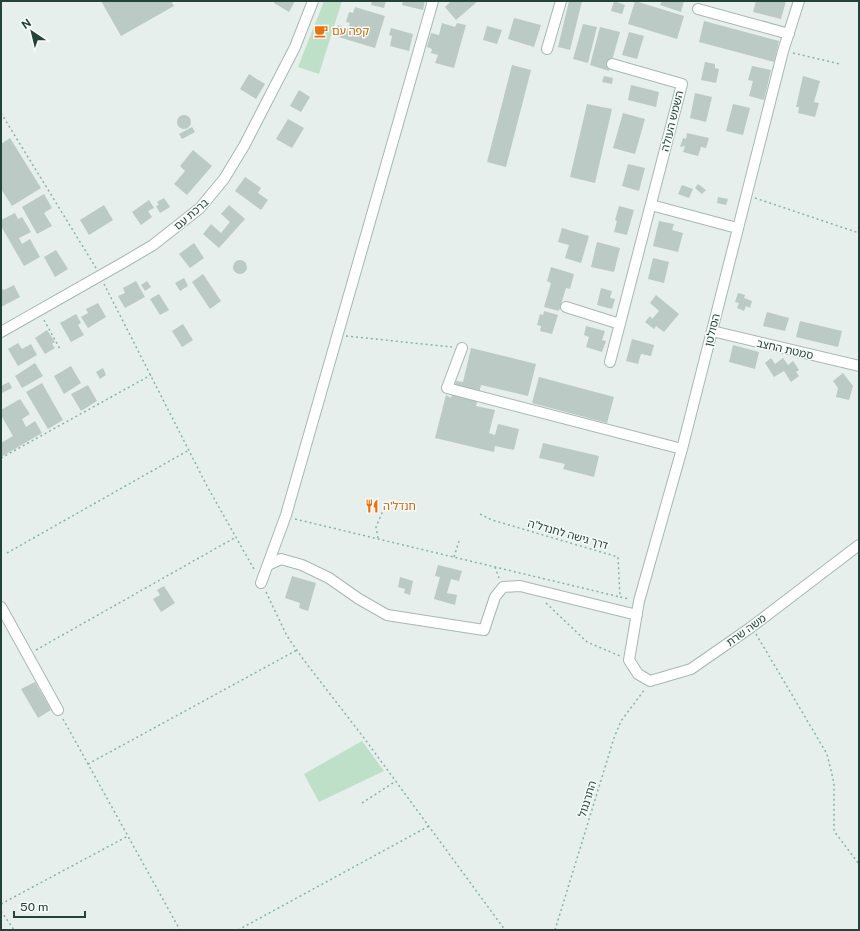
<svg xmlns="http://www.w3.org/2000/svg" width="860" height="931" viewBox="0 0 860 931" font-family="'Public Sans','Noto Sans Hebrew',sans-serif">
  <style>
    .green { fill: #bfe0c8 }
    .building { fill: #bbcac4 }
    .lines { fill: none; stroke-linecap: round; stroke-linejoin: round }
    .minor-casing { stroke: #a8b8b2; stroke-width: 12 }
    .path { stroke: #86b3a5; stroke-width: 1.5; stroke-dasharray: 2 3; stroke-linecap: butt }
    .minor { stroke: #fff; stroke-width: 10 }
    .labels { text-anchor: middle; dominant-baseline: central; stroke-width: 3; stroke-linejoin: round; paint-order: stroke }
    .food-label { font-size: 11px; fill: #c56008; stroke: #f7fbf9; text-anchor: start }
    .street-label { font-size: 11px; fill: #24423a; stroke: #f7fbf9 }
  </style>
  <rect width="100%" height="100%" fill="#e6efeb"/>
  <!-- green -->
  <path class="green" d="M324 1H342L319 74 298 67Z
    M362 741 384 771 319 802 304 774Z"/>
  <!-- building -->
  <path class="building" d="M101 1H171L174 6 121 36Z
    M275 1H295L289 12 274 3Z
    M372 1H386L384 8 371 5Z
    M403 1H425L423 10 402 5Z
    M451 1H478L456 20 445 7Z
    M569 1H582L570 50 558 47Z
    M614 1 625 5 622 14 611 11Z
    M635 1 684 16 677 39 628 24Z
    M662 1H684L681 12 660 5Z
    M756 1H786L781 19 753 12Z
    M355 7 385 16 375 48 335 36 338 25 348 29 350 23 346 22 349 12 353 13Z
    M514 18 541 25 534 47 508 39Z
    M704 21 779 41 774 62 699 42Z
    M442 23 455 27 457 23 466 25 454 68 435 63 438 55 431 53 432 49 427 47 431 33 439 35Z
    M583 24 597 27 588 63 573 59Z
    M487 26 502 30 497 44 483 40Z
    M600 27 620 32 609 71 590 65Z
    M391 28 413 34 409 51 390 46 392 36 389 35Z
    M629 32 644 36 637 59 622 55Z
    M705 62 715 64V68L719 69 716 83 701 80Z
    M512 65 531 70 506 167 487 162Z
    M752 66 771 70 764 100 749 96 753 81 748 80Z
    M249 74 265 84 256 99 240 89Z
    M604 76 613 78 612 84 602 82Z
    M803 76 820 81 814 102 819 103 815 117 798 113 799 107H796Z
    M631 85 659 92 656 107 628 100Z
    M299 90 310 97 301 112 290 106Z
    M695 93 712 97 706 122 690 118Z
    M587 104 612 109 595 183 570 177Z
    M733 104 750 108 743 135 726 131Z
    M623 113 645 119 635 154 613 148Z
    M177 122a7 7 0 1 1 14 0a7 7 0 1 1-14 0Z
    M288 119 304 128 292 148 276 139Z
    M192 127 195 132 182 139 179 134Z
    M687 133 709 138 706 148 701 147 698 156 683 152 685 146 680 147 683 138 686 139Z
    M10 138 41 188 12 206 1 189V144Z
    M193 150 212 166 187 195 174 184 185 171 180 166Z
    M628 164 645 168 639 191 622 186Z
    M245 177 261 188 258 193 268 200 261 210 235 191Z
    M698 184 706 190 702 194 695 188Z
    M682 185 693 189 689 198 678 194Z
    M44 194 52 208 44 213 52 226 37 234 22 207Z
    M718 197 728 199 726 205 717 203Z
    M164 198 170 207 160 213 156 206 159 205 157 202Z
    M149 200 154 208 148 211 152 217 141 225 132 212Z
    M104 205 113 220 89 235 80 220Z
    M229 205 245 219 219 248 203 234 211 224 221 233 230 222 221 214Z
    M619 206 634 210 627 235 614 232 617 221 615 220Z
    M15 213 18 219 22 217 31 232 19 238 22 244 30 239 40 257 24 266 1 226V220Z
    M659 221 674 224 672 230 683 233 678 252 653 246Z
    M562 228 589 236 581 263 565 258 569 245 558 242Z
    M597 242 620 248 614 272 591 267Z
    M194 243 204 258 190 268 179 254Z
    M56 250 68 269 55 277 44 257Z
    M653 258 669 262 664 283 648 279Z
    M233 267a7 7 0 1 1 14 0a7 7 0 1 1-14 0Z
    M551 267 574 274 570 289 566 288 559 311 544 307 551 283 547 281Z
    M203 274 221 301 210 309 192 282Z
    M184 278 188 286 180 291 175 283Z
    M136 281 145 297 125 308 118 296 125 293 123 288Z
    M147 281 151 287 145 291 141 285Z
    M14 285 20 297 1 307V288L4 290Z
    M601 288 612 291 610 298 615 299 612 309 597 305Z
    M738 293 745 295 744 298 752 301 750 308 746 306 744 311 737 308 739 303 735 302Z
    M159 294 169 310 160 315 150 299Z
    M656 295 679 314 664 332 656 326 654 329 645 322 650 316 652 319 659 311 650 303Z
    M98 303 106 317 88 328 81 317 88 313 86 309Z
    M544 311 558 315 552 334 540 331 541 326 537 325 540 314 543 315Z
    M767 312 789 318 785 331 763 326Z
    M76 314 81 323 78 325 84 335 71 342 60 323Z
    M800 321 842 331 838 347 796 337Z
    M183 324 193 340 182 347 172 331Z
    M586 326 605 331 602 340 606 341 602 352 586 347 589 337 584 335Z
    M47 330 55 342 52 344 55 348 45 354 35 338Z
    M632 339 654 345 651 356 641 354 638 364 626 361Z
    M18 343 22 349 31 344 37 355 18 366 8 349Z
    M733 345 759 352 755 369 729 362Z
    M471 348 536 364 528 396 481 385 476 406 495 410 489 433 495 435 498 424 519 429 514 450 495 446 494 452 435 438 446 395 451 398 456 381 463 382Z
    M771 358 775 364 783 358 788 365 793 361 799 370 796 372 799 376 791 382 784 371 774 377 765 363Z
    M35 363 43 376 22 388 15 376Z
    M71 366 81 383 64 394 54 376Z
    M103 368 106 375 100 379 96 372Z
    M843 373 853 386 849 400 836 397 838 388 833 381Z
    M539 377 614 397 607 423 532 403Z
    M9 382 12 388 2 393 1 386Z
    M42 383 63 420 48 429 26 392Z
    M88 385 97 401 81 411 71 394Z
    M20 399 30 414 22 419 26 427 35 421 42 433 1 457V443L13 436 1 415V410Z
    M543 443 599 456 594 477 563 469 565 464 539 458Z
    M438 565 462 571 459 581 451 579 447 593 457 595 455 605 434 599 440 577 435 576Z
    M292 576 316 583 308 611 299 608 300 603 285 598Z
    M400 577 413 581 410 595 404 593 405 589 398 587Z
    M164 586 175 603 161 612 153 599 160 595 157 590Z
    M35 682 51 710 38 718 21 689Z"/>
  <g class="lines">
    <!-- minor casing -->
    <g class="minor-casing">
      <path id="minor" d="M799 1 783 51 682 449 639 601 629 660 638 674 650 681 691 669 750 628 859 545
        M698 9 789 34
        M547 49 561 1
        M651 205 737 228
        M566 307 620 324
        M712 331 859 366
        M1 332 126 261 153 245 200 208 224 179 244 146 295 47 313 1
        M462 348 447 388 682 449
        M610 362 682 84 612 64
        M268 565 281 559 302 565 329 578 359 599 387 615 484 630 495 597 503 587 520 586 637 615
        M261 583 286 515 433 1
        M1 607 58 710"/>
    </g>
    <!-- path -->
    <path class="path" d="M793 53 840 64
      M1 113 96 268
      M755 198 859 233
      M104 284 207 486 255 571
      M44 320 60 349
      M346 336 452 347
      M1 458 151 375
      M480 514 492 520 618 557 620 597 629 599
      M295 519 620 597
      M378 538 376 527 385 506
      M7 553 189 450
      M454 557 459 541
      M495 567 499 578
      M266 592 287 636 303 659 364 738 505 930
      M546 603 587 642 620 656
      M756 634 827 754 834 783V831L859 864
      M36 650 236 537
      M63 719 180 930
      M88 764 297 650
      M362 803 396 781
      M1 904 128 836
      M1 911 14 930
      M238 930 429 826
      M555 930 614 738 621 721 645 689"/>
    <!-- minor -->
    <use href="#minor" class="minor"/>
  </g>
  <!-- icons -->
  <defs>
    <g id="cafe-bare" transform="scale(1.08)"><path d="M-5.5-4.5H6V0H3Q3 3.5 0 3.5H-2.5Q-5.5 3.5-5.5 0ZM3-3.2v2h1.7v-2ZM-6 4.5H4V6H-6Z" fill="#e8710a" stroke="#f7fbf9" stroke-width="2.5" paint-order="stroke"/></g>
    <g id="restaurant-bare" transform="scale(1.08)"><path d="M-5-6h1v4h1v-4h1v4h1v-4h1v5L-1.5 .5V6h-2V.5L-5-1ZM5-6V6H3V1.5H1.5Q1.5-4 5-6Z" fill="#e8710a" stroke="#f7fbf9" stroke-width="2.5" paint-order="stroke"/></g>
  </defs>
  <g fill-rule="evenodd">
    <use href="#cafe-bare" x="321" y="31"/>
    <use href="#restaurant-bare" x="372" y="506"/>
  </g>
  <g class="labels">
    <!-- food labels -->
    <g class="food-label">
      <text x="332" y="31">קפה עם</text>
      <text x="383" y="506">חנדל'ה</text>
    </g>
    <!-- street labels -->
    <g class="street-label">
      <text transform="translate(672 121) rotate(-76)">השמש העולה</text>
      <text transform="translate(191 214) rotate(-41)">ברכת עם</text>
      <text transform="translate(712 330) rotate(-76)">הסולטן</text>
      <text transform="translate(785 349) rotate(13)">סמטת החצב</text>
      <text transform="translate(568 534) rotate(16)">דרך גישה לחנדל'ה</text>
      <text transform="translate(746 630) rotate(-36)">משה שרת</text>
      <text transform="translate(587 799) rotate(-73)">התרנגול</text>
    </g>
  </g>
  <!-- border -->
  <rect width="860" height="931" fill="none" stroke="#24423a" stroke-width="4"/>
  <!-- north arrow -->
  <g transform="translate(32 32) rotate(325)" stroke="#f7fbf9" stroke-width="3" paint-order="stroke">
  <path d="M0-3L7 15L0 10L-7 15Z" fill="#24423a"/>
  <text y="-6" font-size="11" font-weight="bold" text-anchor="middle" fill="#24423a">N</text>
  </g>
  <!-- scale -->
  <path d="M14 911v6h71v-6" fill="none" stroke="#24423a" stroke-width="2"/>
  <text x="20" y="911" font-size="12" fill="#24423a" stroke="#f7fbf9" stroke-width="3" paint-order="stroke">50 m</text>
</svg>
